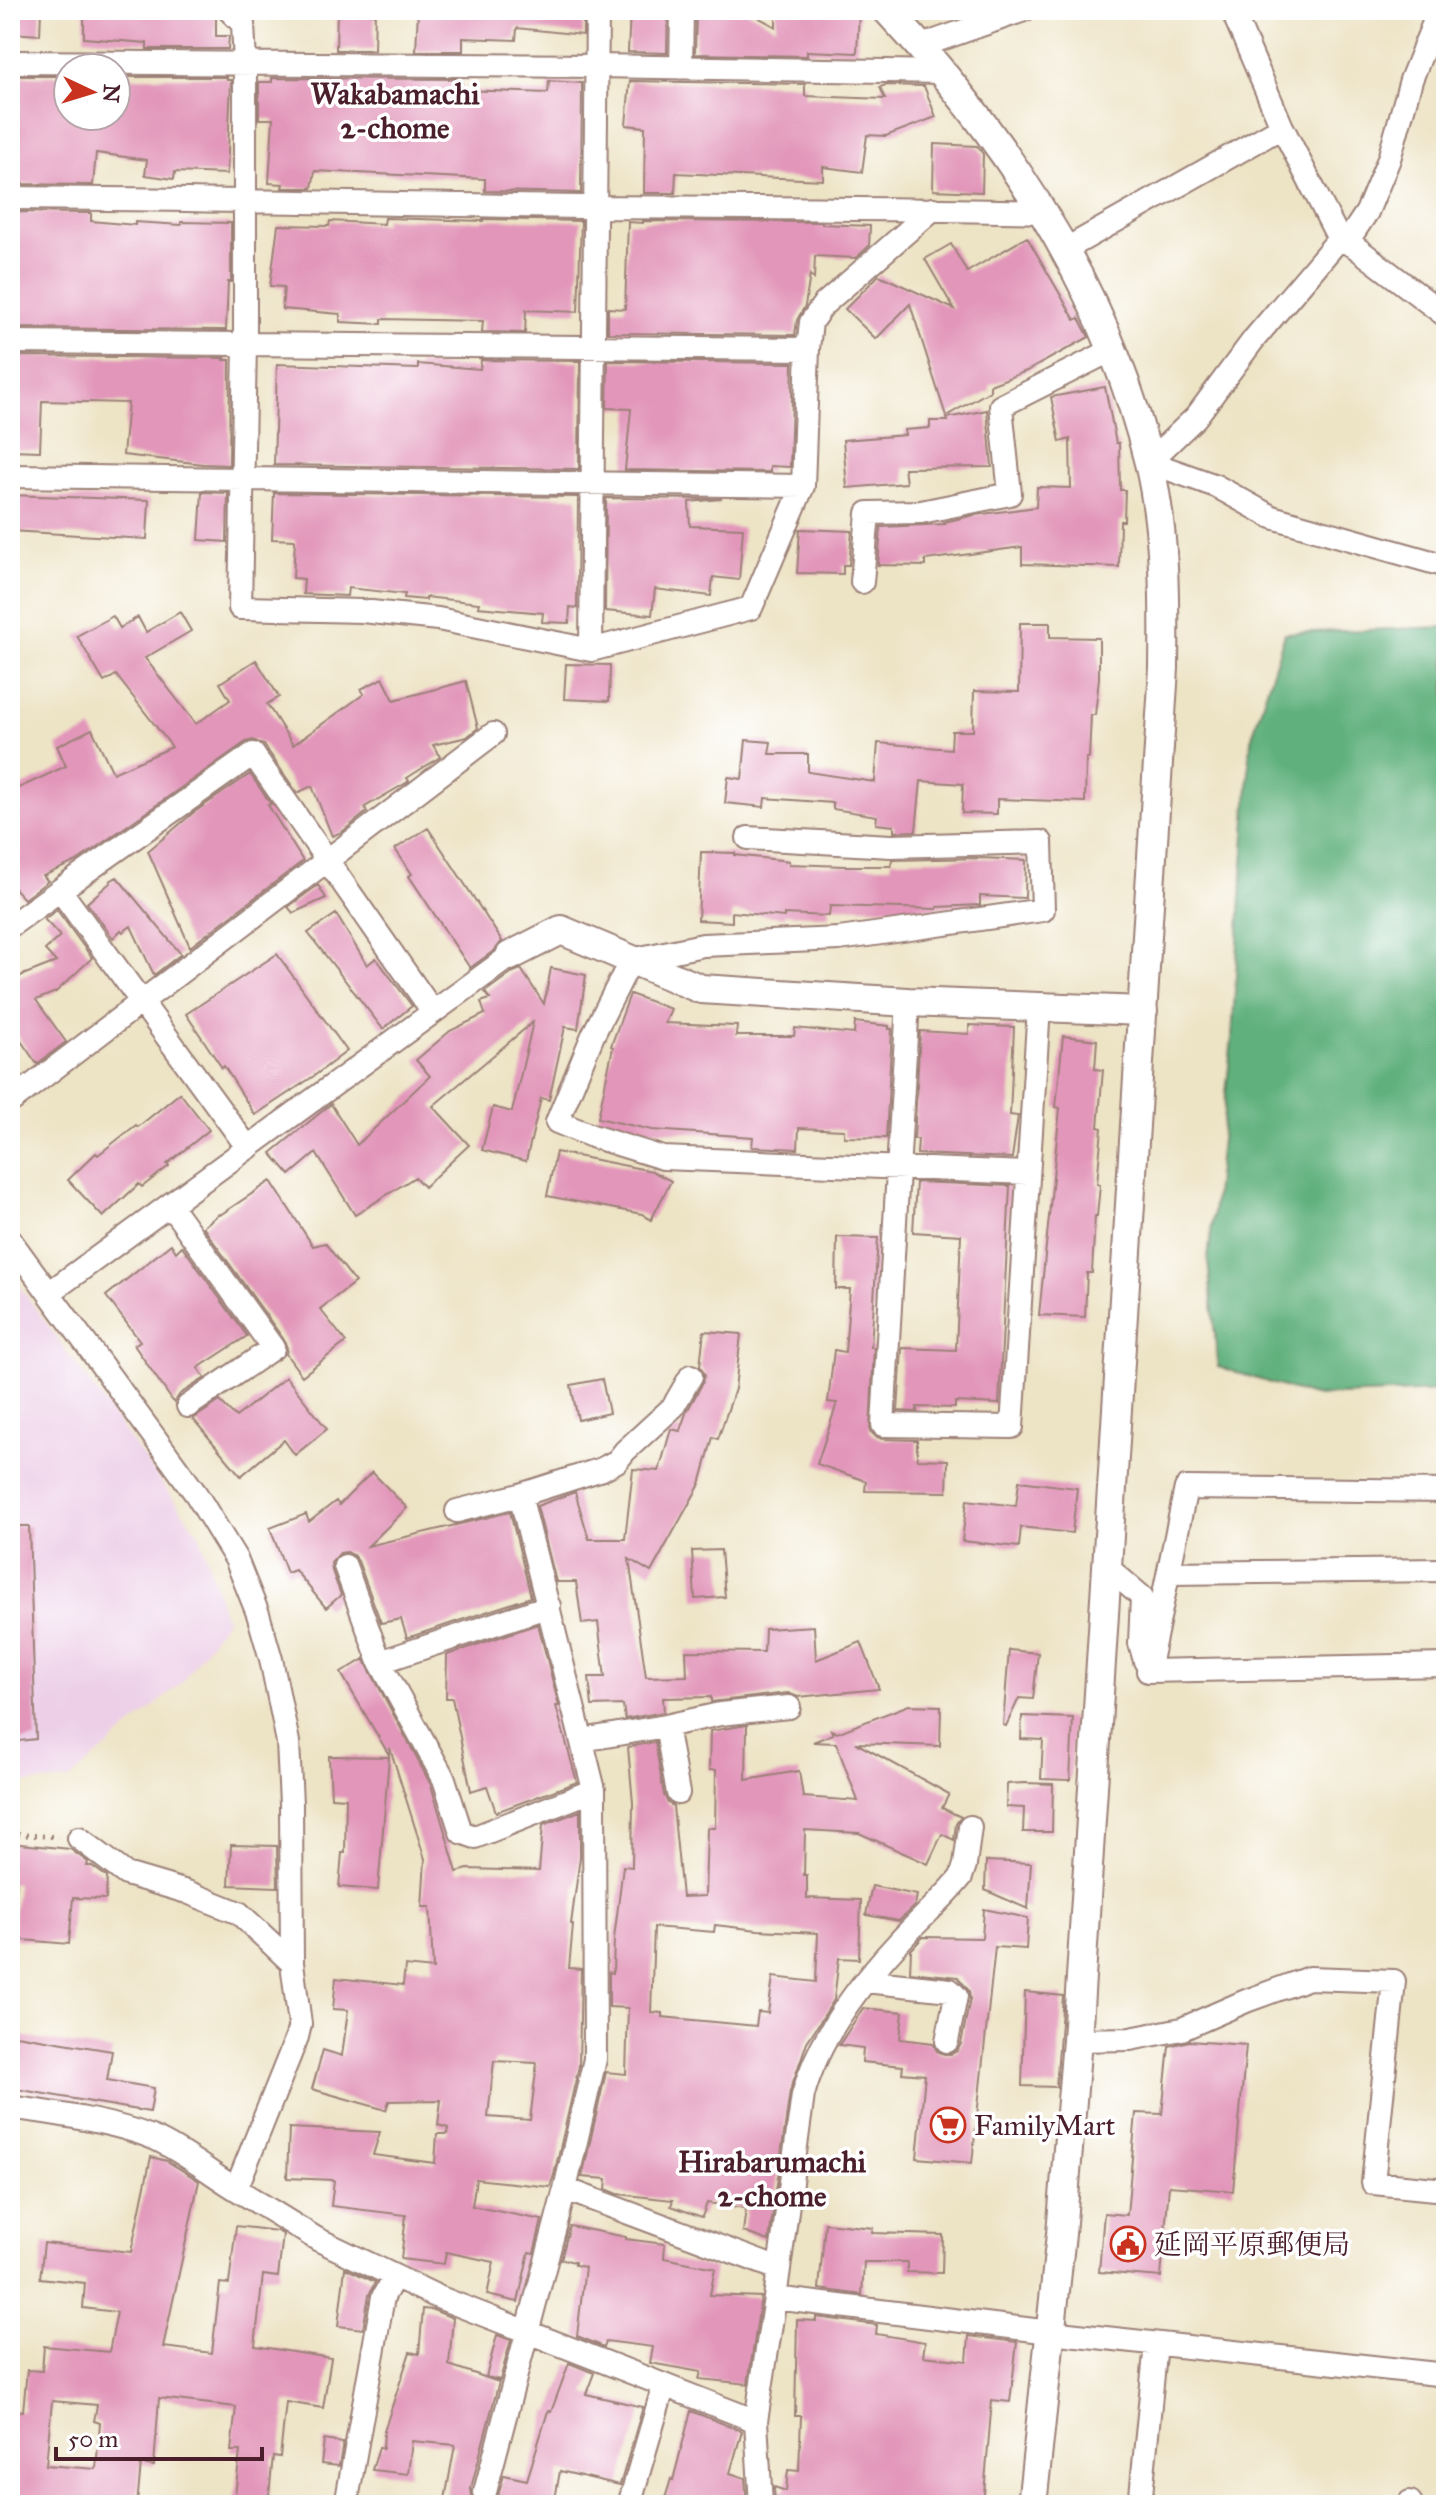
<svg xmlns="http://www.w3.org/2000/svg" width="1456" height="2515" viewBox="0 0 1456 2515" font-family="'IM FELL Great Primer','Noto Serif JP',serif">
  <style>
    .built { fill: #edd0e8 }
    .forest { fill: #5fb07b; stroke: #546853; stroke-width: 2 }
    .building { fill: #e296ba; fill-rule: evenodd }
    .lines { fill: none; stroke-linecap: round; stroke-linejoin: round }
    .minor-casing { stroke: #9c8178; stroke-width: 26 }
    .tertiary-casing { stroke: #9c8178; stroke-width: 32 }
    .path { stroke: #9c8178; stroke-width: 5; stroke-dasharray: 2 6; stroke-linecap: butt }
    .minor { stroke: #fff; stroke-width: 22 }
    .tertiary { stroke: #fff; stroke-width: 28 }
    .labels { text-anchor: middle; dominant-baseline: central; stroke-width: 7; stroke-linejoin: round; paint-order: stroke }
    .poi-label { font-size: 28px; fill: #4a1f2b; stroke: #fff; text-anchor: start }
    .neighbourhood-label { font-size: 30px; font-weight: bold; fill: #4a1f2b; stroke: #fff }
  </style>
  <rect width="100%" height="100%" fill="#fff"/>
  <filter id="ink" filterUnits="userSpaceOnUse"><feTurbulence type="fractalNoise" baseFrequency=".0125" numOctaves="2"/><feDisplacementMap in="SourceGraphic" scale="16" xChannelSelector="R" yChannelSelector="G"/><feConvolveMatrix kernelMatrix="1 2 1 2 8 2 1 2 1" color-interpolation-filters="sRGB"/></filter>
  <filter id="wash" filterUnits="userSpaceOnUse"><feTurbulence type="fractalNoise" baseFrequency=".006" numOctaves="4" result="noise"/><feDisplacementMap in="SourceGraphic" scale="32" xChannelSelector="R" yChannelSelector="G"/><feGaussianBlur stdDeviation="1.8" result="paint"/><feColorMatrix in="noise" values="0 0 0 0 0 0 0 0 0 0 0 0 0 0 0 0 0 1.4 0 .05"/><feComposite in="paint" operator="in"/></filter>
  <g filter="url(#wash)">
    <rect width="100%" height="100%" fill="#ede3c5"/>
    <!-- built -->
    <path class="built" d="M10 1273 200 1536 226 1620 181 1683 69 1780 10 1784Z"/>
    <!-- forest -->
    <path class="forest" d="M1446 627V1388L1443 1391 1313 1396 1218 1367 1208 1260 1232 1038 1251 740 1285 633Z"/>
    <g id="blocks">
      <!-- building -->
      <path class="building" d="M10 10H41L40 35 10 33Z
        M84 10H180V14L216 15V36H229L228 49H147V43L84 38Z
        M337 10H375L374 50H336Z
        M418 10H583V35L517 28 516 40 463 38V51H416Z
        M630 10H668L667 53 628 52Z
        M696 10H745L776 27V10L859 12 857 53 807 51V56L695 54Z
        M10 76H65V94H68V116H116V77H227V80H231L227 174 175 172 174 179 145 175 147 160 96 153 93 185 10 184Z
        M272 78 461 79 462 90 548 93 549 81 582 83 581 193 485 191V179L315 171 312 188H282L283 184 269 183 273 119H259V82H272Z
        M630 81 805 84V96L885 99 880 87 886 85 924 86 936 117 886 136 867 135 862 172 823 167V180L676 173 675 193H644L645 127 626 125Z
        M934 144 977 146 983 154 982 192 933 190Z
        M10 212 91 213V221L135 225V222L181 225V222L231 223V282H228L226 330 10 328Z
        M385 218 483 221V219L581 221 578 312 526 310 525 333 482 332 483 321 382 319V324L340 322V314L282 309 284 287 270 286 278 225 329 226 330 221 384 224Z
        M643 221 822 222V224L870 226 869 246 856 258 815 256 814 279 810 275 805 306 797 320 795 335 608 333V308L625 309 628 222 643 223Z
        M1027 237 1075 320 1079 318 1089 337 1029 370 990 385V391L946 416 910 304 876 339 845 309 879 275 954 309 925 259 951 244 967 272Z
        M10 356 225 358 224 360H230L229 465 203 464 123 455 128 403 42 401 40 451 10 450Z
        M481 360 580 361 579 469 274 465 277 364 418 369V364L480 369Z
        M608 361 793 363 790 467 770 466V472L625 470 631 409 607 408Z
        M1105 387 1116 443H1119L1120 490H1125L1124 521H1120L1119 567 1022 564V547L925 560V566L878 565 881 527 945 524 944 522 975 515 1036 507 1037 487 1071 488 1070 439 1060 442 1051 397Z
        M987 410 992 467 904 468 906 483 847 488 843 440 905 435 904 430 930 428V421H948L947 418Z
        M202 492 228 493 227 542 199 540Z
        M274 493 578 497 577 608 570 607 569 623 542 622 543 613 478 607 479 603 426 597V600L404 598 405 594 348 588 347 596 303 594 304 579 293 578 295 540 272 539Z
        M10 495 149 500 147 539 10 531Z
        M606 498 722 499 689 502 690 526 743 528 739 580 713 577 711 596 655 589 652 615 605 611Z
        M800 529 852 531 849 565H843V574L797 573Z
        M180 612 191 631 145 658 196 724 230 700 220 683 256 660 279 697 267 704 293 745 364 694 361 689 383 678 394 700 466 681 478 728 467 737 433 745 440 757 407 778 409 781 406 783 365 807 367 812 342 832 332 836 312 786 297 793 264 745 253 740 246 742 77 861 43 876 48 881 24 899 10 884V792L66 766 57 746 92 729 113 773 172 747 116 675 104 682 77 636 113 616 120 628 138 617 146 632Z
        M1020 623H1050V637L1099 638V678L1095 715H1091L1089 758H1086L1085 802 997 799V814L962 813 963 784 921 781 916 831 894 832V826L876 824 877 816 833 809V803L765 798 764 807 725 803 728 777 742 779 746 740 771 742 769 754H808V772L875 782 878 743 951 749 952 731H973L974 691 1019 692Z
        M566 664 610 665 609 701 564 699Z
        M250 774 271 804 268 805 303 861 190 947 148 851 193 813Z
        M428 828 502 941 495 950 470 968 409 876 412 874 395 849Z
        M701 852 735 853V855L789 861V864L845 866H891L892 860 980 858 1026 860 1025 898 980 896V905L937 907V909L830 906 829 916 784 914V917L732 912V922L698 920Z
        M117 877 181 954 154 975 131 926 123 932 121 930 113 938 87 903 111 882 110 881Z
        M318 885 326 898 293 913 288 907Z
        M57 910 92 958 56 992 36 1000 66 1042 37 1064 10 1025V980L56 962 45 950 60 936 44 919Z
        M336 914 367 965 376 958 412 1006 383 1029 308 933Z
        M277 954 347 1051 314 1076 255 1115 224 1066 222 1068 186 1014Z
        M551 968 586 975 578 1029 565 1027 549 1100 541 1098 526 1161 482 1150 493 1107 512 1112 533 1022 433 1106 469 1145 424 1187 415 1177 355 1215 316 1153 290 1175 271 1153 331 1104 357 1145 430 1076 416 1060 450 1031 485 1014 481 1002 490 999 485 992 511 973 521 969 544 1004Z
        M630 994 671 1009 665 1023 737 1026 736 1036H794L795 1028 854 1034 855 1022 889 1026V1029H892L886 1138 844 1137V1130L799 1128 798 1149 752 1147 753 1137 652 1130 598 1118 613 1047 611 1046Z
        M969 1025 1014 1027 1010 1115 1018 1116 1012 1158 917 1154 918 1139H914L920 1031 969 1034Z
        M1063 1036 1097 1040 1095 1069 1103 1070 1098 1127 1102 1128 1097 1184 1100 1185 1097 1216H1095L1092 1273H1087L1085 1317 1039 1315 1060 1108 1056 1107Z
        M180 1093 209 1130 167 1164 169 1166 142 1187 139 1184 103 1217 68 1180 96 1153 98 1155 136 1125 138 1127Z
        M556 1152 652 1171 671 1181 651 1220 642 1214 547 1196Z
        M271 1181 313 1246 325 1243 355 1282 320 1309 346 1342 302 1376 286 1354 287 1348 284 1340 203 1227 219 1214 220 1215Z
        M916 1182 1010 1186 999 1404 955 1402V1408L917 1407V1412L898 1411 902 1348 956 1350 961 1235 913 1232Z
        M837 1237 878 1238 871 1347H874L870 1431 875 1436 882 1439 917 1440V1459L948 1460 947 1492 865 1491 866 1481 817 1464 837 1403 828 1402 834 1350 845 1352 850 1289H836Z
        M171 1244 176 1252 182 1246 247 1336 198 1368 205 1378 180 1394 174 1403 134 1345 140 1341 106 1296Z
        M704 1331 741 1334 735 1389 718 1439 713 1437 700 1484 651 1572 629 1559 646 1677 687 1676 686 1651 764 1652 765 1629 814 1626 816 1660 861 1642 879 1689 798 1697 788 1693 711 1702V1697L663 1698 664 1712 625 1719 623 1705 592 1706 589 1677H605L598 1622 582 1624 576 1582H556L537 1506 575 1492 589 1539H625L633 1469 659 1471 671 1429 680 1431 686 1413 703 1382 705 1375 700 1366Z
        M286 1377 327 1429 295 1455 284 1440 241 1476 193 1419 220 1401 236 1417Z
        M602 1379 609 1413 578 1420 571 1385Z
        M372 1472 407 1508 368 1546 510 1512 531 1597 407 1638 401 1619 381 1623 358 1561 353 1555 347 1552 340 1553 331 1563 332 1571 341 1595 326 1608 295 1570 287 1573 270 1528 306 1514 309 1522 336 1501 339 1505Z
        M1019 1481 1077 1488 1072 1533 1021 1527 1019 1547 962 1541 967 1500 1016 1506Z
        M10 1526H29L36 1739 10 1742Z
        M721 1550 725 1597 695 1599 692 1551Z
        M538 1624 559 1706H556L577 1782 496 1812 487 1786 471 1791 452 1698H446L447 1655Z
        M1009 1650 1038 1653 1033 1699 1019 1698 1006 1726 1003 1725Z
        M364 1659 431 1785 457 1872 468 1869 539 1871 543 1825 580 1811V1857L571 1924 573 1925 569 1968 581 1969 579 2066 554 2175 550 2187 476 2179 472 2206 542 2220 534 2253 529 2252 518 2302 487 2295 494 2262 446 2252 444 2264 401 2259 406 2215 331 2206 334 2180 287 2178 289 2128 380 2132 373 2155 435 2163 437 2134H447L448 2128 438 2125 441 2100 389 2101 386 2110 312 2089 323 2050 342 2056 348 2010 333 2009 336 1978 403 1985 405 1966 433 1969 430 1907H422L425 1859 390 1748 389 1755 341 1673ZM494 2061 537 2063 530 2120 488 2117Z
        M909 1705 941 1706 940 1746 856 1743 949 1794 942 1808 961 1817 956 1824 954 1840 942 1834 928 1864 859 1833 805 1830 804 1875H807V1898L861 1900 859 1959 839 1958 834 2000 807 2042 790 2091 769 2241 743 2232 746 2208 707 2203 702 2217 671 2206 673 2200 618 2194 606 2189 607 2179 582 2177 606 2072 626 2074 628 2008 609 2007V1972L613 1973 614 1939 623 1866 632 1867 633 1803 628 1747 655 1742 664 1795 668 1803 673 1806 682 1897 705 1896 707 1828H715L716 1770H709L710 1731 747 1725 746 1780 799 1771 803 1797 858 1801 836 1743 813 1742 833 1734 831 1730 837 1733ZM715 1925 758 1930 818 1933 816 1982 773 1977 768 2013 758 2012 756 2026 662 2017V2013L651 2012 654 1927 714 1932Z
        M1022 1716 1073 1718 1070 1780 1041 1779 1043 1740 1021 1739Z
        M329 1756 389 1757 378 1890 339 1887 342 1853H345L346 1798 331 1797Z
        M1024 1783 1053 1784 1052 1832H1023L1024 1808 1006 1807 1007 1784Z
        M10 1843 70 1849 88 1862 87 1866H92L107 1877 106 1899 73 1898 69 1944 12 1939 17 1883H10Z
        M231 1845 277 1846 278 1887 229 1885Z
        M986 1861 1031 1863 1028 1909 985 1890Z
        M872 1886 917 1895 915 1905 899 1921 866 1915Z
        M984 1909 1028 1918 1026 1949 995 1947 972 2163 917 2158 925 2075 902 2073 903 2066 862 2062 863 2048 839 2045 863 2008 903 2012 900 2039 933 2043 937 2051 944 2054H951L957 2051 961 2044 970 1999 969 1991 958 1977 910 1972 911 1950 923 1937 982 1938Z
        M1025 1992 1063 1996 1056 2087 1022 2086Z
        M10 2034 112 2051 107 2080 154 2088 150 2112 10 2088Z
        M1189 2041 1246 2045 1233 2191 1169 2186 1161 2277 1099 2272 1104 2213 1127 2215 1136 2113 1162 2114 1169 2046Z
        M151 2157 167 2161 199 2181 163 2347 212 2353 220 2283 229 2284 236 2226 277 2231 283 2234 278 2277 263 2275 255 2346 331 2358 323 2408 286 2402 280 2457 273 2456 268 2505H234L240 2451H231L236 2407 159 2398 154 2466 141 2464 137 2505H10V2410L23 2411 27 2370 42 2371 44 2346 109 2352 117 2312 83 2308 85 2283 40 2278 44 2243 131 2252ZM52 2401 97 2405 94 2421 100 2423 96 2469 46 2465Z
        M825 2223 873 2228 872 2233 943 2235 942 2273 907 2272V2262H864L862 2295 819 2289Z
        M570 2226 626 2237V2239L665 2244 664 2258 715 2268 710 2295 761 2297 748 2384 699 2379 701 2372 650 2363 653 2347 606 2341 604 2347 577 2336 585 2267 575 2265V2262L561 2259Z
        M345 2268 375 2282 369 2295 363 2329 338 2326Z
        M423 2309 433 2310 453 2318 449 2365 499 2382 471 2488 472 2496 480 2505H444L455 2445 412 2441 408 2474 372 2470 379 2447 383 2448 384 2431 410 2352 419 2354Z
        M816 2317 877 2325 876 2334 925 2342 923 2356 967 2361 969 2336 1017 2342 1010 2402 992 2400 983 2505H775L774 2487 786 2491 788 2470 799 2471 801 2416H795L797 2320 816 2321Z
        M497 2335 511 2340 500 2380 486 2377Z
        M569 2363 594 2373 586 2394 643 2407 620 2485 560 2471 554 2505H490L498 2496 504 2475 527 2480 548 2411 551 2412Z
        M691 2411 742 2431 730 2473 745 2478 747 2505H663L671 2479 673 2480Z
        M324 2440 343 2443 339 2466 321 2464Z"/>
    </g>
  </g>
  <g filter="url(#ink)">
    <use href="#blocks" fill-opacity="0" stroke="#9c8178" stroke-width="2"/>
    <g class="lines">
      <!-- minor casing -->
      <g class="minor-casing">
        <path id="minor" d="M229 10 243 24 245 64V344L240 608 362 611 438 619 591 650 751 608 803 486 808 349 811 322 823 305 933 209
          M1232 10 1282 127 1339 239 1254 339 1196 417 1149 462 1216 486 1272 517 1446 566
          M921 46 1024 10
          M10 62 597 66 944 72
          M681 68 682 10
          M10 198C206 199 401 205 596 207 746 208 895 208 1044 212
          M1339 239 1353 233 1367 212 1389 159 1411 80 1439 10
          M1339 239 1354 246 1446 316
          M1066 249 1282 127
          M10 342 808 349
          M10 476 803 486
          M862 582 868 513 921 512 1010 494 1001 406 1112 350
          M591 650 597 10
          M748 838 891 846 1041 842 1043 910 839 939 703 945 631 960 593 1035 557 1122 592 1136 663 1158 1028 1173
          M10 926 60 890
          M908 1002 883 1425 1012 1427 1039 1007
          M10 1102 493 734
          M248 1148 60 890 253 754 433 1012
          M170 1205 273 1348 188 1406
          M10 1240 196 1494 236 1559 258 1614 271 1659 288 1742 291 1804 292 1963 300 2024 297 2037 236 2189C210 2173 184 2152 156 2139 118 2122 52 2113 10 2107
          M49 1293 510 956
          M1446 1491 1186 1488 1148 1671 1446 1665
          M457 1511 520 1495 602 1469 617 1461 625 1451 673 1407 691 1376
          M345 1566 380 1662 444 1779 461 1832 475 1837 594 1790
          M1107 1567 1142 1597 1140 1643 1145 1661
          M1169 1573 1446 1570
          M380 1662 549 1606
          M666 1726 678 1793
          M582 1740 666 1726 720 1714 789 1707
          M970 1827 965 1865 961 1877C942 1901 917 1921 897 1944 858 1986 818 2039 803 2095L775 2298 1050 2332 1446 2375
          M79 1838 126 1874 187 1892 239 1913 292 1963
          M865 1981 950 1990 956 1996 947 2041
          M1077 2040 1130 2039 1182 2029 1246 2001 1309 1978 1394 1981 1373 2183 1446 2190
          M236 2189 317 2239 438 2297 756 2421 775 2298
          M565 2189 779 2269
          M756 2421 761 2505
          M485 2492 565 2189 595 2059 594 1790 520 1495
          M631 2498 664 2385
          M346 2505 383 2297 394 2277
          M1140 2505 1156 2344
          M1408 2505 1410 2502"/>
      </g>
      <!-- tertiary casing -->
      <g class="tertiary-casing">
        <path id="tertiary" d="M887 10C1007 139 1107 289 1149 463 1165 530 1165 600 1164 668L1077 2040 1061 2234 1032 2505
          M510 956 561 930 701 989 908 1002 1143 1011"/>
      </g>
      <!-- path -->
      <path class="path" d="M10 1834 58 1837"/>
      <!-- minor -->
      <use href="#minor" class="minor"/>
      <!-- tertiary -->
      <use href="#tertiary" class="tertiary"/>
    </g>
  </g>
  <!-- icons -->
  <defs>
    <g id="supermarket-ring" transform="scale(1.8)"><circle r="9.5" fill="#fff" stroke="#c8321e" stroke-width="1.5"/><path d="M-6-5.5h2.5l.6 2H6L4.5 2H-2.5L-4.4-4H-6ZM-1.5 3.2a1.3 1.3 0 1 0 .1 0ZM3 3.2a1.3 1.3 0 1 0 .1 0Z" fill="#c8321e"/></g>
    <g id="civic-ring" transform="scale(1.8)"><circle r="9.5" fill="#fff" stroke="#c8321e" stroke-width="1.5"/><path d="M-.6-6.5H3V-4.5H.6V-3L4-1V1h2V6H-6V1h2V-1L-.6-3ZM-1.2 2.5V6h2.4V2.5Z" fill="#c8321e"/></g>
  </defs>
  <g fill-rule="evenodd">
    <use href="#supermarket-ring" x="948" y="2125"/>
    <use href="#civic-ring" x="1128" y="2244"/>
  </g>
  <g class="labels">
    <!-- poi labels -->
    <g class="poi-label">
      <text x="974" y="2125">FamilyMart</text>
      <text x="1154" y="2244">延岡平原郵便局</text>
    </g>
    <!-- neighbourhood labels -->
    <g class="neighbourhood-label">
      <text x="395" y="94">Wakabamachi<tspan x="395" dy="34">2-chome</tspan></text>
      <text x="772" y="2162">Hirabarumachi<tspan x="772" dy="34">2-chome</tspan></text>
    </g>
  </g>
  <!-- margin -->
  <rect width="1456" height="2515" fill="none" stroke="#fff" stroke-width="40"/>
  <!-- north arrow -->
  <g transform="translate(92 92) rotate(94)"><circle r="38" fill="#ffffff" stroke="#b7a5aa" stroke-width="2"/>
  <path d="M0-6L14 30L0 20L-14 30Z" fill="#c8321e"/>
  <text y="-12" font-size="22" font-weight="bold" text-anchor="middle" fill="#4a1f2b">N</text>
  </g>
  <!-- scale -->
  <path d="M56 2447v12h206v-12" fill="none" stroke="#4a1f2b" stroke-width="4"/>
  <text x="68" y="2447" font-size="24" fill="#4a1f2b" stroke="#ffffff" stroke-width="6" paint-order="stroke">50 m</text>
</svg>
